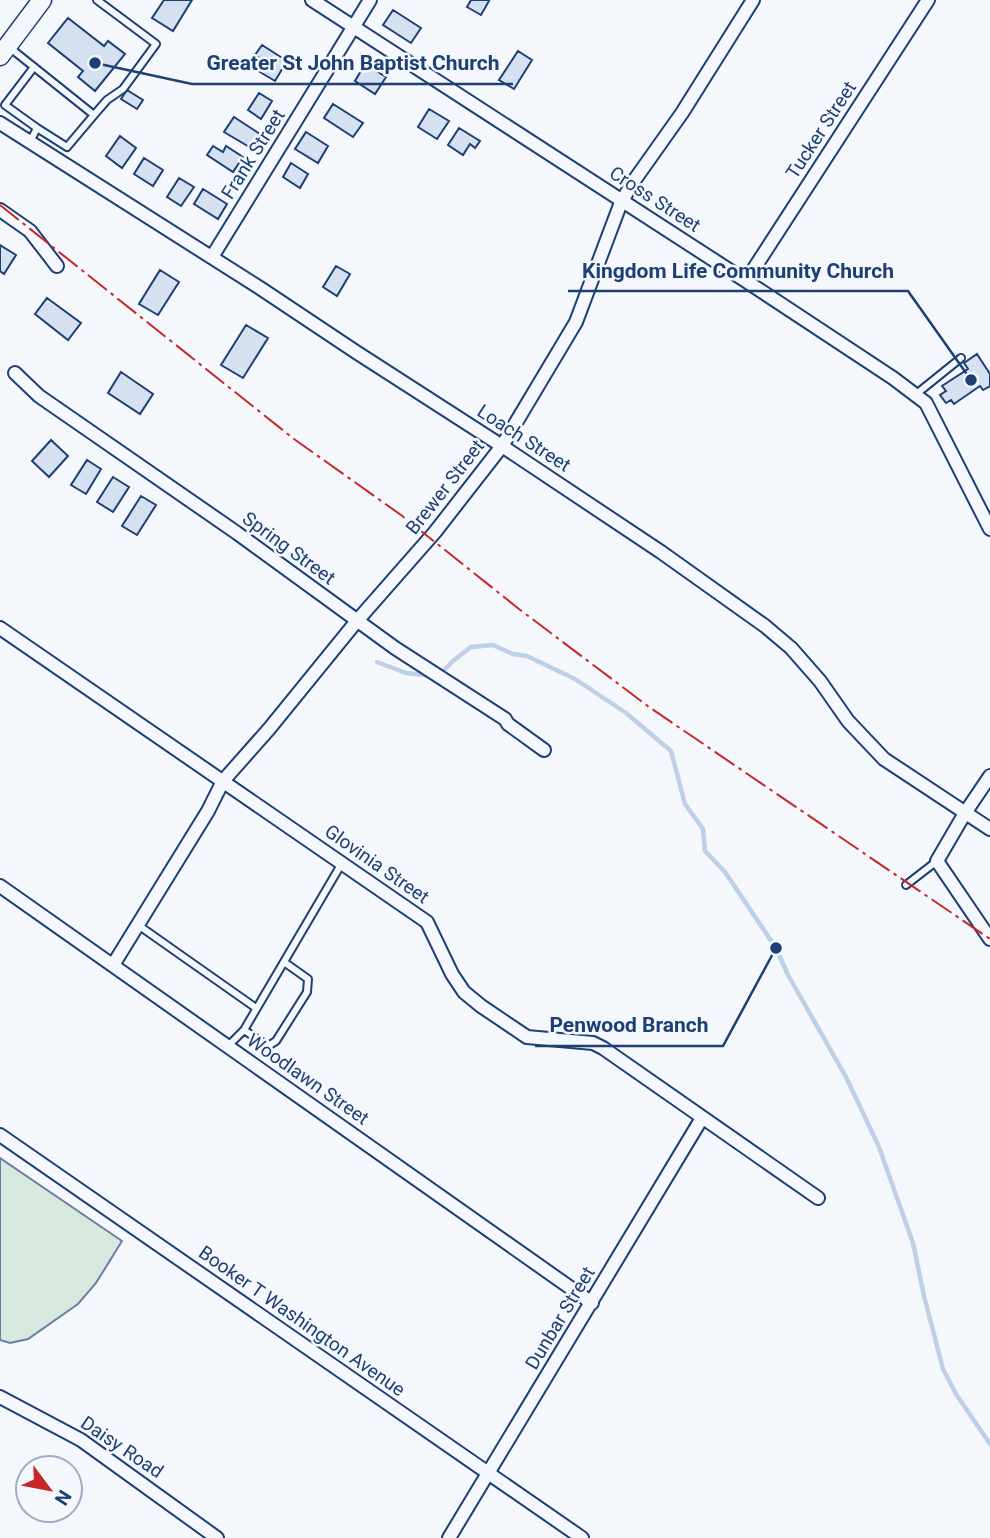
<svg xmlns="http://www.w3.org/2000/svg" width="990" height="1538" viewBox="0 0 990 1538" font-family="Roboto,sans-serif">
  <style>
    .green { fill: #d7e8df; stroke: #687fa3; stroke-width: 2 }
    .lines { fill: none; stroke-linecap: round; stroke-linejoin: round }
    .stream { stroke: #bed0e5; stroke-width: 4.5 }
    .building { fill: #d5e0f0; stroke: #1d3f73; stroke-width: 2 }
    .lane-casing { stroke: #1d3f73; stroke-width: 10 }
    .street-casing { stroke: #1d3f73; stroke-width: 16 }
    .secondary-casing { stroke: #1d3f73; stroke-width: 21 }
    .lane { stroke: #f4f7fb; stroke-width: 6 }
    .street { stroke: #f4f7fb; stroke-width: 12 }
    .secondary { stroke: #f4f7fb; stroke-width: 18 }
    .power { stroke: #c62828; stroke-width: 2; stroke-dasharray: 24 5 3.5 5; stroke-linecap: butt }
    .labels { text-anchor: middle; dominant-baseline: central; stroke-width: 5; stroke-linejoin: round; paint-order: stroke }
    .street-label { font-size: 19px; fill: #1d3f73; stroke: #f4f7fb }
    .leader { fill: none; stroke: #1d3f73; stroke-width: 2.5 }
    .callout-dot { fill: #1d3f73; stroke: #f4f7fb; stroke-width: 2.5 }
    .callout-label { font-size: 21px; text-anchor: middle; font-weight: bold; fill: #1d3f73; stroke: #f4f7fb; stroke-width: 5; stroke-linejoin: round; paint-order: stroke }
  </style>
  <rect width="100%" height="100%" fill="#f4f7fb"/>
  <!-- green -->
  <path class="green" d="M0 1158 122 1241 96 1283 78 1304 28 1339 10 1343 0 1340Z"/>
  <g class="lines">
    <!-- stream -->
    <path class="stream" d="M377 662 406 673 433 676
      M441 673 453 661 471 647 493 645 513 654 527 656 575 679 626 713 671 751 685 804 703 829 705 851 725 872 776 948 788 975 846 1077 879 1147 913 1243 924 1296 943 1369 956 1394 990 1444"/>
  </g>
  <!-- building -->
  <path class="building" d="M164 0H192L173 31 152 18Z
    M471 0H487L489 1 481 15 467 7Z
    M393 10 421 28 411 43 383 25Z
    M68 18 104 46 108 41 125 54 95 91 78 77 83 71 48 43Z
    M262 45 287 61 275 81 255 69 261 59 255 55Z
    M518 51 532 60 514 89 499 80Z
    M365 64 386 77 375 94 355 81Z
    M127 90 143 100 137 109 121 99Z
    M259 93 272 101 261 119 248 110Z
    M333 104 363 123 353 137 324 118Z
    M429 109 449 121 437 139 418 127Z
    M234 117 260 134 251 148 224 132Z
    M459 128 480 141 475 148 470 144 463 155 448 145Z
    M306 132 328 146 318 163 295 149Z
    M120 136 136 148 122 168 106 156Z
    M213 146 223 152 226 146 243 157 233 172 207 155Z
    M144 158 163 170 153 186 134 174Z
    M291 163 308 174 300 188 283 177Z
    M179 178 194 187 181 206 167 197Z
    M203 189 227 204 218 219 194 204Z
    M0 245 16 255 4 274 0 271Z
    M336 266 350 274 337 296 323 287Z
    M160 270 179 282 158 315 139 304Z
    M47 298 81 323 68 340 35 314Z
    M246 325 268 338 243 378 221 365Z
    M977 354 990 374V386L983 390 980 386 954 404 951 400 946 403 940 395 946 391 942 386 968 369 964 363Z
    M121 372 153 394 140 414 108 393Z
    M51 440 68 456 49 477 32 461Z
    M87 460 101 469 86 494 71 485Z
    M113 477 129 487 113 512 97 502Z
    M141 496 156 505 137 535 122 526Z"/>
  <g class="lines">
    <!-- lane casing -->
    <g class="lane-casing">
      <path id="lane" d="M9 47 94 115 67 147 37 128 30 142
        M34 67 5 105 37 128
        M94 115 107 100 123 89 156 44 97 0
        M915 395 961 358
        M906 885 937 861
        M138 925 256 1008
        M244 1030 268 1046 276 1041 307 992 308 979 284 962
        M228 1046 244 1030 342 863"/>
    </g>
    <!-- street casing -->
    <g class="street-casing">
      <path id="street" d="M312 0 746 281 893 378 926 403 990 529
        M0 123 260 288 356 352 502 446 661 552 765 626 791 648 820 681 848 721 884 759 990 829
        M0 210 30 231 57 266
        M212 257 370 0
        M746 281 928 0
        M15 373 39 396 237 533 395 648 505 719 508 724 544 750
        M0 628 427 922 452 974 464 992 481 1006 527 1037 593 1043 603 1048 818 1198
        M990 776 965 813 937 861 990 939
        M0 886 592 1303
        M113 965 208 811 223 781 269 729 356 622 435 532 502 446 576 322 620 205 631 185 682 113 753 0
        M0 1135 582 1538
        M0 1397 81 1440 217 1538
        M449 1538 702 1118"/>
    </g>
    <!-- secondary casing -->
    <g class="secondary-casing">
      <path id="secondary" d="M0 56 42 0"/>
    </g>
    <!-- lane -->
    <use href="#lane" class="lane"/>
    <!-- street -->
    <use href="#street" class="street"/>
    <!-- secondary -->
    <use href="#secondary" class="secondary"/>
    <!-- power -->
    <path class="power" d="M0 205 294 439 401 515 519 609 649 707 990 939"/>
  </g>
  <g class="labels">
    <!-- street labels -->
    <g class="street-label">
      <text transform="translate(821 130) rotate(-57)">Tucker Street</text>
      <text transform="translate(253 154) rotate(-58)">Frank Street</text>
      <text transform="translate(655 199) rotate(33)">Cross Street</text>
      <text transform="translate(524 438) rotate(33)">Loach Street</text>
      <text transform="translate(445 487) rotate(-52)">Brewer Street</text>
      <text transform="translate(289 548) rotate(36)">Spring Street</text>
      <text transform="translate(377 864) rotate(35)">Glovinia Street</text>
      <text transform="translate(308 1079) rotate(35)">Woodlawn Street</text>
      <text transform="translate(560 1318) rotate(-59)">Dunbar Street</text>
      <text transform="translate(302 1321) rotate(35)">Booker T Washington Avenue</text>
      <text transform="translate(122 1447) rotate(34)">Daisy Road</text>
    </g>
  </g>
  <!-- callouts -->
  <path class="leader" d="M95 63L192 84H513M971 380L908 291H568M776 948L723 1046H535"/>
  <g class="callout-dot">
    <circle cx="95" cy="63" r="7"/>
    <circle cx="971" cy="380" r="7"/>
    <circle cx="776" cy="948" r="7"/>
  </g>
  <g class="callout-label">
    <text x="353" y="70">Greater St John Baptist Church</text>
    <text x="738" y="278">Kingdom Life Community Church</text>
    <text x="629" y="1032">Penwood Branch</text>
  </g>
  <!-- north arrow -->
  <g transform="translate(49 1489) rotate(122)"><circle r="33" fill="#f4f7fb" stroke="#9eadc5" stroke-width="2"/>
  <path d="M0-5L12 26L0 18L-12 26Z" fill="#c62828"/>
  <text y="-10" font-size="19" font-weight="bold" text-anchor="middle" fill="#1d3f73">N</text>
  </g>
</svg>
